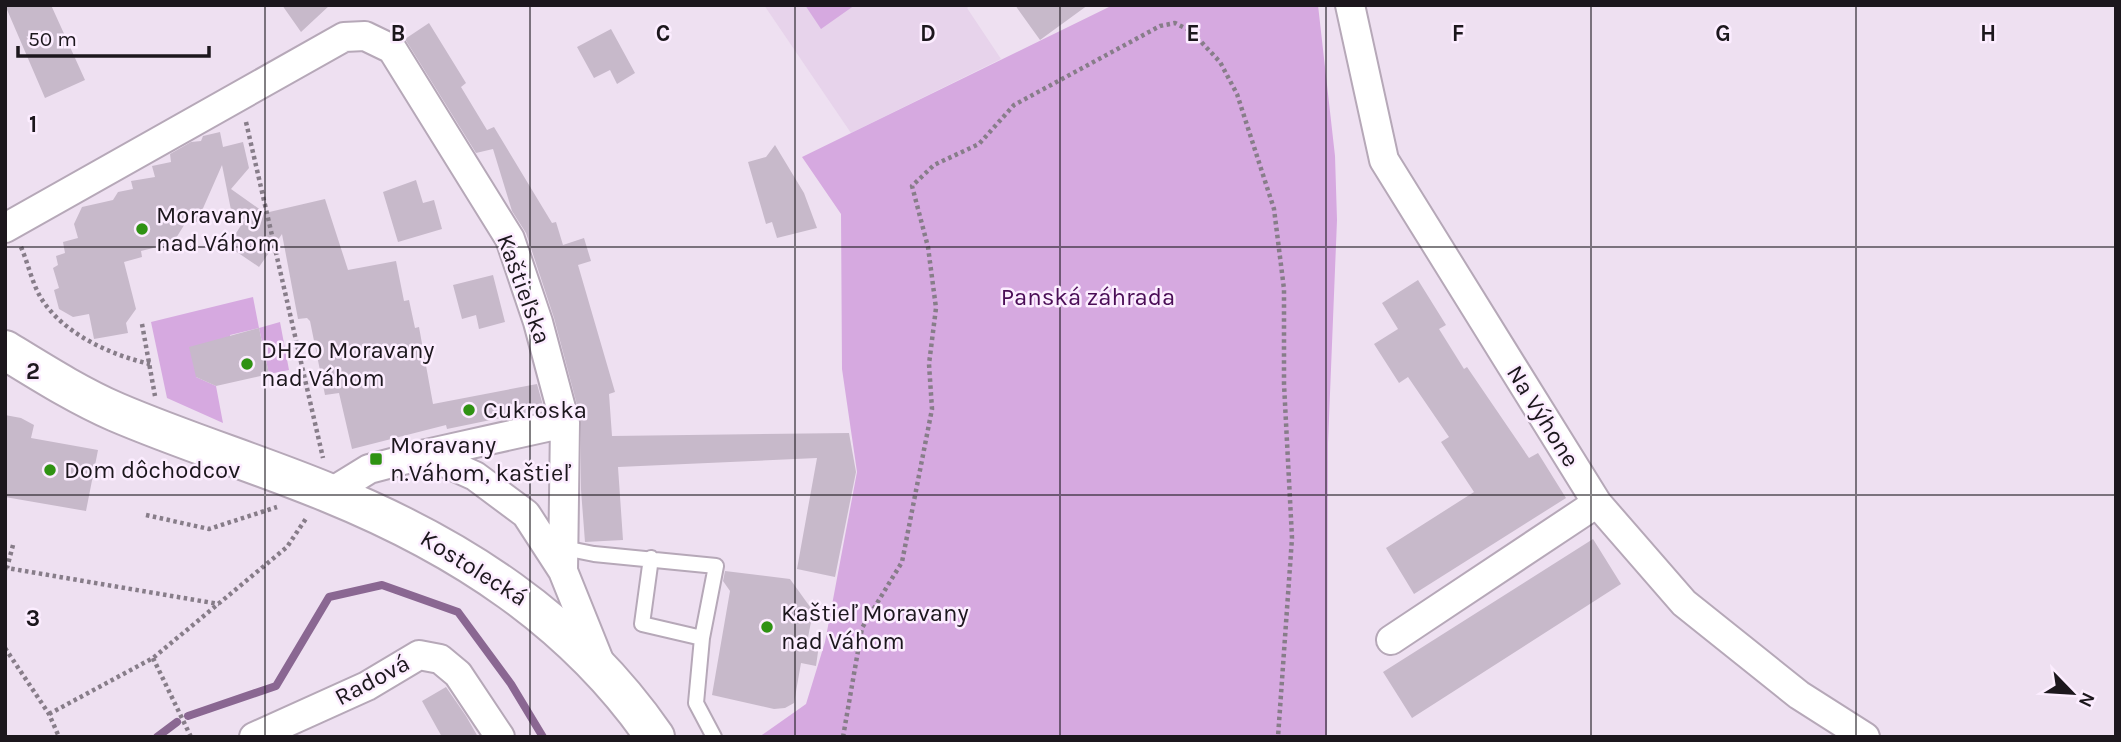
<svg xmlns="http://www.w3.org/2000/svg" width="2121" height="742" viewBox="0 0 2121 742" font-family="Karla,sans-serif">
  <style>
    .built { fill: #e7d3eb }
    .green { fill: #d6a9e0 }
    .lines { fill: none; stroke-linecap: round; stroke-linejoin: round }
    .stream { stroke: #8a6792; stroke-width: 8 }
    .building { fill: #c7b9ca }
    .service-casing { stroke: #b6a8b8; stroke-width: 18 }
    .minor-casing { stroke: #b6a8b8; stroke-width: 32 }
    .secondary-casing { stroke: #b6a8b8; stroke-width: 42 }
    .path { stroke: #877d89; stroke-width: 4.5; stroke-dasharray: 3.5 3.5; stroke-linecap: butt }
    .service { stroke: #fff; stroke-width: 14 }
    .minor { stroke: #fff; stroke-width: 28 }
    .secondary { stroke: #fff; stroke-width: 38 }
    .grid { fill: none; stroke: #1c171d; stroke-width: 2; stroke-opacity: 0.55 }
    .poi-dot { fill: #2f9213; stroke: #fcedff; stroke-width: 2.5 }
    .labels { text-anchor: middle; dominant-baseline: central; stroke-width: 5; stroke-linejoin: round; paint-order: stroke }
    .poi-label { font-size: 24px; fill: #1c171d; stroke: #fcedff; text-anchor: start }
    .street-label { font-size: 24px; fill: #1c171d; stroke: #fcedff }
    .park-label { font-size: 24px; fill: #4a0d56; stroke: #fcedff }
    .grid-label { font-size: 23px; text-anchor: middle; font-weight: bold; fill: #1c171d; stroke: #fcedff; stroke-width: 5; stroke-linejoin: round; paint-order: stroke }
  </style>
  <rect width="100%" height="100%" fill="#eee0f1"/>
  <!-- built -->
  <path class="built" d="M764 5H970L967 8 1001 59 851 133Z"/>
  <!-- green -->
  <path class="green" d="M805 5H855L821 29Z
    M1113 5H1318L1335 156 1337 220 1328 443 1327 737H759L806 704 825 642 857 472 842 369 841 214 802 157Z
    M253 297 259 328 280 322 289 370 269 374 259 328 230 335 231 343 196 377 216 386 223 423 167 398 151 322Z"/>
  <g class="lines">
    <!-- stream -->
    <path class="stream" d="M188 716 276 686 329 597 382 585 458 612 511 684 543 737
      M157 737 177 722"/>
  </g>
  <!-- building -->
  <path class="building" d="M5 5H51L85 80 45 98Z
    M282 5H330L301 32Z
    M1015 5H1088L1040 40Z
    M429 23 466 83 461 87 487 130 494 127 552 223 556 222 563 245 584 238 591 261 578 265 615 392 609 394 612 436 849 433 856 472 835 577 797 569 817 458 618 467 623 540 585 542 581 490V420L554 318 526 233 512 211 493 149 476 153 405 39Z
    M611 29 635 73 617 84 610 70 594 78 577 47Z
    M220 132 223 147 243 142 249 168 231 189 265 213 325 199 348 270 396 261 404 301 409 300 415 328 419 327 433 404 537 384 544 409 447 429 446 425 352 449 339 393 325 395 310 321 307 318 298 319 282 234 259 267 228 246 245 219 233 220 222 165 197 222H186L173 243 141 251 142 257 124 262 136 309 126 323 128 333 94 339 89 314 73 317 59 309 54 290 59 288 53 268 58 265 56 256 65 253 63 242 78 238 74 224 82 207 113 200 118 192 133 189 131 181 155 177 152 166 171 162 170 154 191 142 201 141 203 136Z
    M775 145 804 193 817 228 777 238 772 222 766 224 748 162 766 157Z
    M416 180 423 203 434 200 442 229 398 242 383 192Z
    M493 275 505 322 479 329 476 315 462 319 453 285Z
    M1418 280 1446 325 1439 329 1464 369 1467 367 1529 458 1538 453 1566 498 1414 594 1386 548 1474 492 1441 442 1449 437 1408 377 1399 383 1374 344 1398 329 1382 303Z
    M259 328 269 374 216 386 196 377 189 347Z
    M5 415 21 418 34 425 31 438 98 450 86 511 5 497Z
    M1593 539 1621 584 1412 718 1383 672Z
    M725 571 790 579 813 611 807 643 819 645 816 666 801 663 794 703 785 708 774 709 712 695 730 591 723 581Z
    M446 687 466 716 478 737H442L422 701Z"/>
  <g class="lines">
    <!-- service casing -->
    <g class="service-casing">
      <path id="service" d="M564 548 594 554 716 566 702 638 696 703 714 737
        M651 558 642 624 702 638"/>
    </g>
    <!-- minor casing -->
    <g class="minor-casing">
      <path id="minor" d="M1350 5 1384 160 1597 503 1684 603 1799 695 1865 737
        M5 228 344 37 365 36 392 49 510 239 538 322 565 423 563 571 600 663
        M426 454 565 423
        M330 493 369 469 426 454 475 476 526 514 563 571
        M1391 640 1597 503
        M254 737 367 686 419 655 440 659 458 674 500 737"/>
    </g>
    <!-- secondary casing -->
    <g class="secondary-casing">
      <path id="secondary" d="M5 350C41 372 77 395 116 412 186 442 259 464 329 493 459 546 574 620 655 737"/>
    </g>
    <!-- path -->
    <path class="path" d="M246 122 323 458
      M21 247C28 263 32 283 41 298 63 334 111 355 150 364
      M142 324 155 396
      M146 515 209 529 277 507
      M13 545 7 568 219 604
      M5 648 49 714 59 737
      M153 658 191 737
      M49 714 153 658 287 547 307 517
      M843 737 862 628 902 562 932 409 929 364 936 308 928 247 912 186 934 165 979 144 1014 105 1160 26 1175 23 1191 31 1220 62 1237 94 1274 209 1284 289V384L1292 538 1278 737"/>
    <!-- service -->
    <use href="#service" class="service"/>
    <!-- minor -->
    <use href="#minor" class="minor"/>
    <!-- secondary -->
    <use href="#secondary" class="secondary"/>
  </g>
  <!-- grid -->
  <path class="grid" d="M265 5V737M530 5V737M795 5V737M1060 5V737M1326 5V737M1591 5V737M1856 5V737M5 247H2116M5 495H2116"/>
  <!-- markers -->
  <g class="poi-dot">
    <circle cx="142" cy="229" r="7"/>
    <circle cx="247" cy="364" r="7"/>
    <circle cx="469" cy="410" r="7"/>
    <rect x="369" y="452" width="14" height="14" rx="3.5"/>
    <circle cx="50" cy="470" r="7"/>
    <circle cx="767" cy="627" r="7"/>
  </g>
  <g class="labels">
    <!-- poi labels -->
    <g class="poi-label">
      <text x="156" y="215">Moravany<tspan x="156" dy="28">nad Váhom</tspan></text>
      <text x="261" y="350">DHZO Moravany<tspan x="261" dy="28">nad Váhom</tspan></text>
      <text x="483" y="410">Cukroska</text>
      <text x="390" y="445">Moravany<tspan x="390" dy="28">n.Váhom, kaštieľ</tspan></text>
      <text x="64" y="470">Dom dôchodcov</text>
      <text x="781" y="613">Kaštieľ Moravany<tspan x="781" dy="28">nad Váhom</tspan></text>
    </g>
    <!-- street labels -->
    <g class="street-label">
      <text transform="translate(524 289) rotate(70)">Kaštieľska</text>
      <text transform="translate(1543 416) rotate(58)">Na Výhone</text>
      <text transform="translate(474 568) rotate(32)">Kostolecká</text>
      <text transform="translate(372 680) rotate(-28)">Radová</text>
    </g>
    <!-- park labels -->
    <g class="park-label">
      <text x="1088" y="297">Panská záhrada</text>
    </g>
  </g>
  <g class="grid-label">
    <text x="398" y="41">B</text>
    <text x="663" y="41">C</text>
    <text x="928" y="41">D</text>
    <text x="1193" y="41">E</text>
    <text x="1458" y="41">F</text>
    <text x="1723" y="41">G</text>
    <text x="1988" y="41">H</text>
    <text x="33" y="132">1</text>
    <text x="33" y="379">2</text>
    <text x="33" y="626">3</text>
  </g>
  <!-- border -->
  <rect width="2121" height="742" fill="none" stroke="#1c171d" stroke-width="14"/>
  <!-- north arrow -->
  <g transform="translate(2072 693) rotate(115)" stroke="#fcedff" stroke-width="5" paint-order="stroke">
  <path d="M0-5L12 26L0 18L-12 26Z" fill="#1c171d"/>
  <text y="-10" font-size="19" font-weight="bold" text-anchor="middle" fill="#1c171d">N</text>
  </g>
  <!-- scale -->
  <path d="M18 46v10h191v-10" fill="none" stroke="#1c171d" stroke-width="3.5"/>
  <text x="28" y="46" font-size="21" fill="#1c171d" stroke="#fcedff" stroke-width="5" paint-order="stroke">50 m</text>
</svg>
